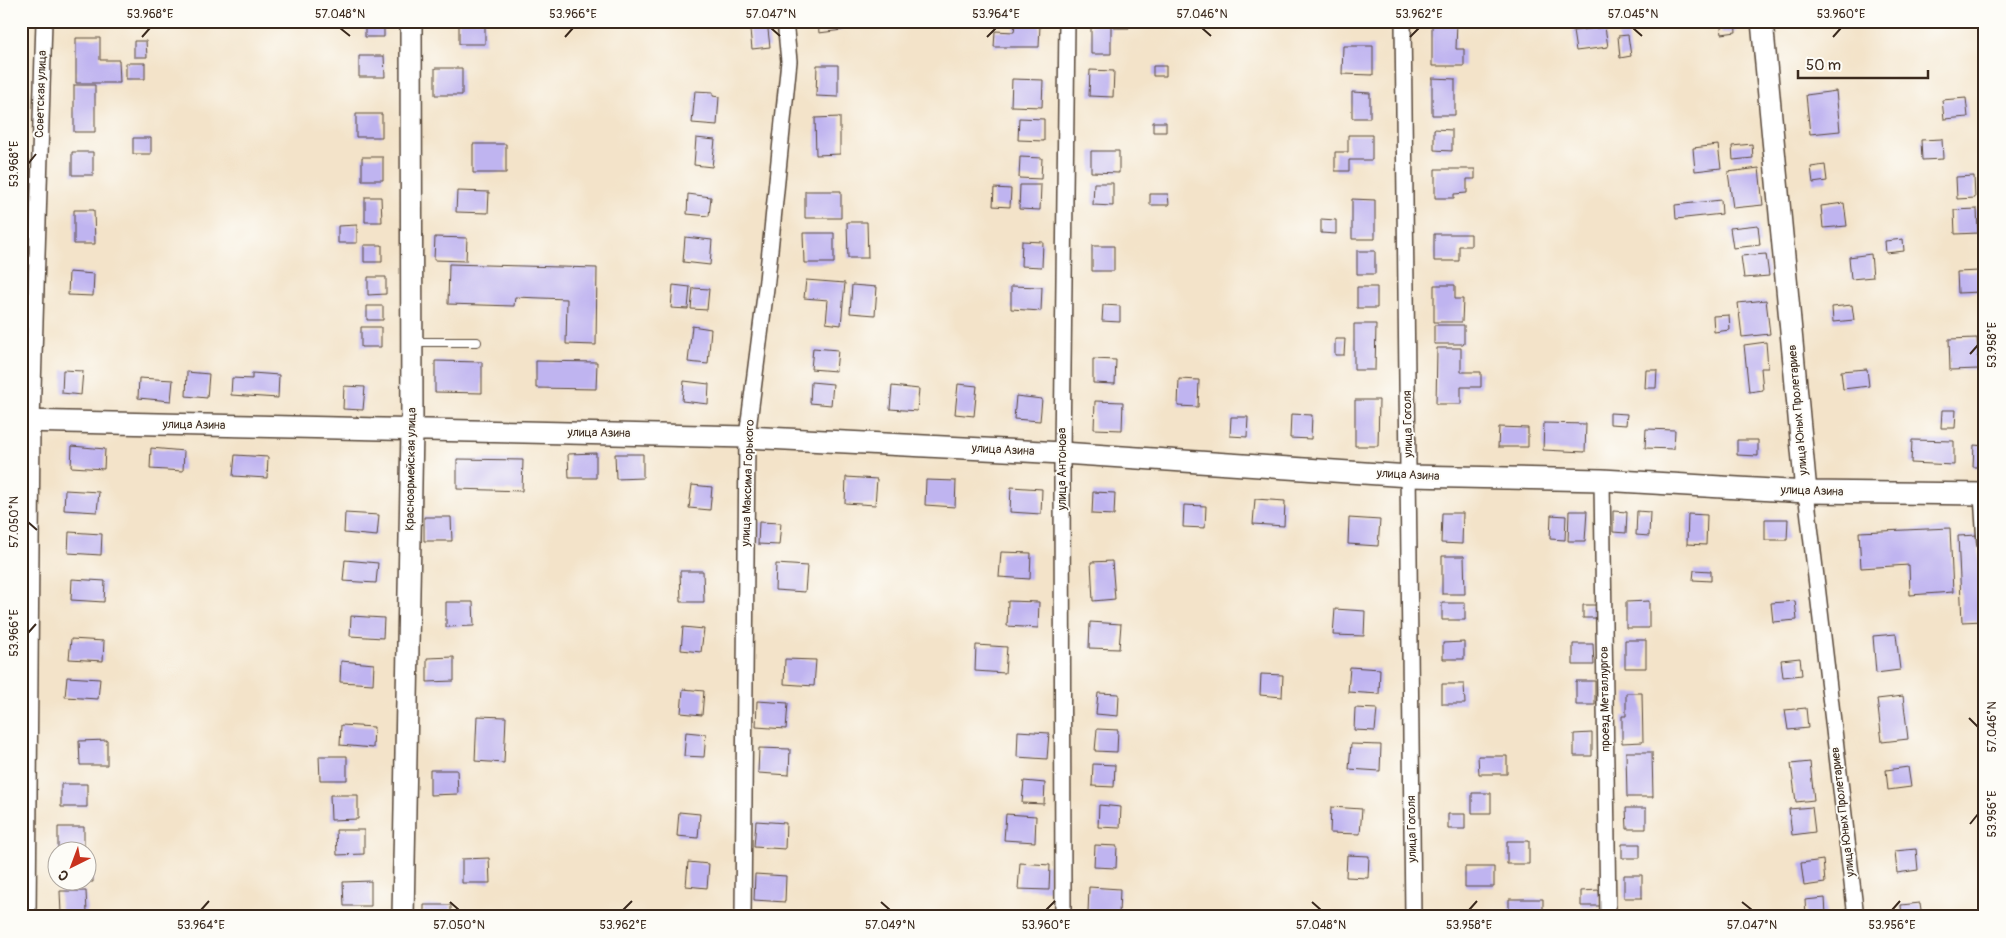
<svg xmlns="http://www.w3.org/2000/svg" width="2006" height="938" viewBox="0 0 2006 938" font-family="Pangolin,sans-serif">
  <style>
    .building { fill: #bfb4f0 }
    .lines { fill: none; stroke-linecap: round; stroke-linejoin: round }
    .lane-casing { stroke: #574638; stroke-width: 10 }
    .street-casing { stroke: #574638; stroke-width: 18 }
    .secondary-casing { stroke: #574638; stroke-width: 24 }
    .lane { stroke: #fff; stroke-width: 8 }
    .street { stroke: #fff; stroke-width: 15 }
    .secondary { stroke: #fff; stroke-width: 21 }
    .ticks { fill: none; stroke: #3b2a1e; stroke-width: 2 }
    .labels { text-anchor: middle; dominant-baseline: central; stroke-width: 4; stroke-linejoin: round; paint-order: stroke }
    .street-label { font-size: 12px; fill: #3b2a1e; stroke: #fdfcf7 }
    .neatline { fill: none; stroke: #3b2a1e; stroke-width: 2 }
    .ticks-label { font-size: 12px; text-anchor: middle; fill: #3b2a1e }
  </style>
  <rect width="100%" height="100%" fill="#fdfcf7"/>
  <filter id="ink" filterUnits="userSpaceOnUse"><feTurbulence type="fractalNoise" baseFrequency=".02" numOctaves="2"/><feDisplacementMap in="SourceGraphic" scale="10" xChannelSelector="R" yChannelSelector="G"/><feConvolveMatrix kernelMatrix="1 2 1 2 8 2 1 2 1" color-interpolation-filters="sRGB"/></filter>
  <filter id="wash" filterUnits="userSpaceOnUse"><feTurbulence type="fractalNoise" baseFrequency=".0096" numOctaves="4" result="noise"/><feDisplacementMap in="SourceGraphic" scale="20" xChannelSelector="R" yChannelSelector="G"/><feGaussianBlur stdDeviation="1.12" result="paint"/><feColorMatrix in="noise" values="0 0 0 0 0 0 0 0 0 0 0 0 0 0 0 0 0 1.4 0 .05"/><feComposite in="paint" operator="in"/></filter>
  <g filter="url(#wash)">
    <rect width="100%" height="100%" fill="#f3e3c9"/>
    <g id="blocks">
      <!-- building -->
      <path class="building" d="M365 21H384V37H365Z
        M459 21H485V44H459Z
        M749 21H767L770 47 752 49Z
        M818 21H841L842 30 819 33Z
        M1114 21H1129V28H1114Z
        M1432 21H1457L1456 49H1464V66H1432Z
        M1690 21H1709L1710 22 1691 25Z
        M1720 21H1735L1736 32 1722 34Z
        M1015 24 1040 25 1039 47H994L995 31 1014 32Z
        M1091 25H1111V54H1091Z
        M1605 27 1608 47 1576 51 1573 31Z
        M1628 35 1631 56 1620 58 1618 36Z
        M76 38H100V60H119L120 83H76Z
        M134 41H146L147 57H134Z
        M1343 46H1373V75L1342 74Z
        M359 56H384L385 77H359Z
        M126 63H145V79H126Z
        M817 65H838V97L816 96Z
        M1153 66H1166V76H1153Z
        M435 68H462V95H435Z
        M1090 70 1114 71 1113 97 1089 96Z
        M1432 78 1455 79V115H1432Z
        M1012 79 1043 80 1042 107 1011 106Z
        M74 85H95V132H74Z
        M695 91 713 92V96L719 97 717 125 692 123Z
        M1836 91 1840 131 1810 134 1806 95Z
        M1352 92 1370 93V118H1352Z
        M1966 98 1968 117 1944 119 1942 100Z
        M356 114H382V137H356Z
        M840 117V154L816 155 815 118Z
        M1019 118 1044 119V141L1018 140Z
        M1153 122H1166V132H1153Z
        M1434 129 1452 130V151L1434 150Z
        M1348 135H1372V160H1349V171H1335V152H1348Z
        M133 138H151V154H133Z
        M696 138 715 140 712 167 694 165Z
        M1942 139 1943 159 1922 160 1921 140Z
        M473 144H506V173H473Z
        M1752 144 1753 158 1733 160 1732 146Z
        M1718 145 1721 168 1695 171 1693 148Z
        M1091 151H1119V173L1091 172Z
        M72 152H93V175H72Z
        M362 157H383V180H362Z
        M1020 157 1042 158 1041 179 1019 178Z
        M21 164 24 165 23 190H21Z
        M1825 165 1827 181 1813 183 1811 167Z
        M1759 168 1763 205 1733 208 1728 172Z
        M1435 169H1475V179H1467V193L1454 194V198H1435Z
        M1974 176 1975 198 1957 199 1956 177Z
        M1094 183H1113V206L1093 205Z
        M1020 185H1041L1040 210 1019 209Z
        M994 188 1011 189 1010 207 993 206Z
        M457 191 489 192 488 213 456 212Z
        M805 191H841V218H805Z
        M688 194 711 197 709 216 687 214Z
        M1150 194H1168L1169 205H1150Z
        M365 197H381L382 222H365Z
        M1352 199 1375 200V239H1352Z
        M1721 200 1722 214 1676 219 1675 205Z
        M1844 203 1847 226 1823 228 1821 206Z
        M1977 209 1978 233 1955 234 1954 210Z
        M74 210H94L95 244H74Z
        M21 214H26L25 237H21Z
        M1321 219 1336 220V234L1321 233Z
        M847 222H867L868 258H848Z
        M357 225V243H338V226Z
        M1758 225 1760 245 1733 248 1730 228Z
        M803 233H834V263H804Z
        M1434 234H1471V246H1459V261H1434Z
        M435 237 467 238 466 261 434 260Z
        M685 237 712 240 710 265 683 262Z
        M1903 239 1904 251 1886 253 1885 241Z
        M1022 241 1043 242 1042 267 1021 266Z
        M364 245H382V262H364Z
        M1092 246H1114V271H1092Z
        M1357 251H1375V274H1357Z
        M1766 254 1769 276 1744 278 1741 256Z
        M1871 254 1873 277 1851 279 1849 257Z
        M449 264 597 268 596 345 566 344 567 299 515 297 514 306 448 304Z
        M1979 271 1980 292 1958 293 1957 272Z
        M69 272 94 274 93 296 68 295Z
        M368 277H386V294L368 295Z
        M806 280 845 283 841 325 826 323 828 300 804 298Z
        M673 285 690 287 688 309 671 308Z
        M852 285 877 287 875 315 850 313Z
        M1434 285H1455V299H1463L1462 322H1434Z
        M1011 286 1042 287 1041 311 1011 309Z
        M1357 287H1377V308H1357Z
        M693 288 709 289 707 310 691 309Z
        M1766 300 1770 334 1742 337 1738 303Z
        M1103 305 1120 306V322L1102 321Z
        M1852 305 1854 320 1833 322 1832 307Z
        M367 306H383V320H367Z
        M1729 315 1730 330 1714 332 1713 316Z
        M1354 324H1376L1375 370H1354Z
        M1434 325H1464V344H1434Z
        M692 326 711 329 708 364 688 362Z
        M361 327H381V347H361Z
        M1977 338 1979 369 1950 370 1949 339Z
        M1335 339H1345L1344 355H1335Z
        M1766 342 1768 368H1761L1763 390 1749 392 1744 345Z
        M813 348 838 350 836 371 811 369Z
        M1437 348H1461V372H1481V387H1461V404H1436Z
        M1093 359 1116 360 1115 384 1093 383Z
        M435 361 482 362V393L435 392Z
        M536 361 597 362 596 389 536 388Z
        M1867 369 1869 386 1843 389 1841 371Z
        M63 370 83 371 81 395 62 393Z
        M1646 370H1657L1656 388H1645Z
        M187 372 209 374 207 398 186 396Z
        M252 373 279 375 278 398 231 395 232 378 252 379Z
        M139 378 173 380 171 401 138 398Z
        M1179 379 1199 380 1198 407 1178 406Z
        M684 381 709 384 708 404 682 401Z
        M811 382 833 384 831 405 810 403Z
        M958 384 977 386 974 416 955 414Z
        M344 386 365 387 363 410 343 409Z
        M892 386 919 389 917 411 890 409Z
        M1016 396 1042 399 1040 421 1014 419Z
        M1355 400H1379L1378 446H1355Z
        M1095 401 1123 402 1122 430 1094 429Z
        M1942 410H1956L1955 428H1941Z
        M1610 413 1627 414 1626 425 1610 424Z
        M1291 414 1312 415 1311 439 1290 438Z
        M1231 417H1248L1247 437 1230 436Z
        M1544 423 1586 424 1585 452 1543 450Z
        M1499 427 1528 428V447H1498Z
        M1646 429 1675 430 1674 449 1645 448Z
        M1737 440H1758V456L1737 455Z
        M1912 440 1954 441V465L1911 463Z
        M1974 445 1985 446V467H1973Z
        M72 446 105 449 104 469 71 467Z
        M151 448 184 451 183 471 150 469Z
        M596 453V478H569L568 454Z
        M615 454H643V478L616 479Z
        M235 455 268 457 267 478 233 476Z
        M457 459 523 460 522 491 457 489Z
        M846 477 877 479 875 505 845 503Z
        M926 480 956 481 955 507 925 505Z
        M692 485 712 487 710 510 689 508Z
        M1011 487 1042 489 1041 514 1010 512Z
        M65 490 99 492 97 512 64 510Z
        M1093 492 1115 493 1114 515 1092 514Z
        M1255 499 1285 501 1284 526 1253 524Z
        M1184 505 1206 506 1205 528 1183 527Z
        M1569 511H1587L1585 541H1568Z
        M1613 511 1627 512 1626 533 1613 532Z
        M1637 511 1650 512 1649 536 1636 535Z
        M345 513 379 515 377 536 344 533Z
        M1442 513H1463L1462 544 1441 543Z
        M1688 514 1707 515 1706 545 1687 544Z
        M1551 515 1566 516 1565 540 1550 539Z
        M424 517H451L452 541H424Z
        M1349 518 1380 520 1378 546 1348 544Z
        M1765 519H1788L1787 540H1765Z
        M759 522 781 523 779 545 758 544Z
        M1950 528 1953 592 1910 595 1909 565 1861 568 1859 532Z
        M69 532 102 534 101 555 68 553Z
        M1978 535 1983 621 1962 622 1958 536Z
        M1001 552 1031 553 1030 579 999 577Z
        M1442 556H1464L1465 594H1442Z
        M345 560 378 563 376 583 343 581Z
        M1112 561 1115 599 1093 601 1091 562Z
        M776 564 807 566 805 592 775 590Z
        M1694 570 1711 571V581L1693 580Z
        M680 571H703L704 602H681Z
        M72 579 105 581 104 602 71 600Z
        M1008 601 1039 602 1038 628 1007 626Z
        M1649 601V628H1626V602Z
        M1795 601 1797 620 1773 622 1771 603Z
        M446 602H473L474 626 446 627Z
        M1442 603H1465V620H1442Z
        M1583 605H1596L1597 618H1583Z
        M1335 609 1365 611 1364 636 1333 635Z
        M351 616 384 618 383 638 350 636Z
        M1090 622 1121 624 1119 649 1089 648Z
        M683 627 704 629 701 652 681 650Z
        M1896 634 1900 670 1876 673 1873 636Z
        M71 639 104 641 103 661 69 659Z
        M1625 640H1646V668H1625Z
        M1464 642V659H1443V643Z
        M1573 644H1593L1594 665H1573Z
        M976 645 1007 647 1005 673 975 671Z
        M454 657V681L427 682V658Z
        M1800 658 1802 675 1783 677 1781 660Z
        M785 659 816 660 814 686 784 684Z
        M341 661 374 664 373 684 340 682Z
        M1350 667 1380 669 1379 694 1348 692Z
        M1261 674 1283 675 1282 697 1260 695Z
        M67 677 100 679 98 699 65 697Z
        M1576 681H1595V705H1576Z
        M1442 684H1464L1465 704H1442Z
        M683 689 704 691 702 715 681 713Z
        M1098 693 1119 694 1118 716 1096 714Z
        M1626 693H1642L1643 742 1622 743V716H1626Z
        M1903 696 1908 739 1882 742 1877 699Z
        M757 701 788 703 786 729 756 727Z
        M1355 708 1377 709 1375 731 1354 730Z
        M1806 708 1808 728 1788 730 1785 710Z
        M477 716 506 717 504 763 475 761Z
        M341 725 374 727 373 748 340 745Z
        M1097 729 1118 730 1117 752 1095 751Z
        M1018 731 1049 733 1047 759 1017 757Z
        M686 732 706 734 704 757 684 756Z
        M1592 733V756H1574V734Z
        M107 740V765H80L79 741Z
        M1351 744 1381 745 1380 771 1349 769Z
        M759 748 790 749 789 775 758 773Z
        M1626 752H1652L1653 797H1627Z
        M319 756H347V780H320Z
        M1478 756H1507V774H1479Z
        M1810 762 1814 800 1796 802 1791 764Z
        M1093 764 1115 765 1114 787 1092 786Z
        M1908 767 1911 787 1888 790 1886 770Z
        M430 770H457L458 794 430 795Z
        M1024 781 1045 783 1044 804 1022 803Z
        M61 784H87V807H61Z
        M1472 793H1491V813H1472Z
        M330 795H358V819L331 820Z
        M1099 805 1121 807 1120 828 1098 827Z
        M1331 807 1362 809 1360 834 1330 833Z
        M1812 807 1815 832 1792 835 1789 809Z
        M1626 808H1646V829H1627Z
        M679 812 700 814 698 838 677 836Z
        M1006 814 1036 816 1035 842 1004 840Z
        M1448 814H1465V829H1448Z
        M756 821 786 823 785 849 754 847Z
        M58 827H84V849L58 850Z
        M336 830H364V854L337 855Z
        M1507 841H1529V864H1507Z
        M1622 844H1640V858H1622Z
        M1095 845 1117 846 1116 868 1094 867Z
        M1916 849 1918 870 1897 873 1895 851Z
        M1347 855 1369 856 1368 878 1346 877Z
        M489 858 490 883H462V859Z
        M88 859H92L93 882H88Z
        M1823 860 1825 883 1804 886 1801 863Z
        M688 862 709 864 707 888 686 886Z
        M1020 863 1050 865 1049 890 1018 889Z
        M1465 867H1494V887H1465Z
        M755 874 786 876 785 902 754 900Z
        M1624 875H1642V898H1624Z
        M371 881V906H344L343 882Z
        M1089 887 1120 889 1119 915 1088 913Z
        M1599 890 1600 906H1581V891Z
        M60 891H86L87 913 61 914Z
        M1825 898 1826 915 1806 917 1805 900Z
        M1509 899H1543V917H1509Z
        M1920 903 1922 917H1902L1901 905Z
        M424 905H451V917H424Z
        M341 914H368V917H341Z"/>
    </g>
  </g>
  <g filter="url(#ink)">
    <use href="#blocks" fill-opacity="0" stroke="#574638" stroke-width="1"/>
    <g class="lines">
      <!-- lane casing -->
      <g class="lane-casing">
        <path id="lane" d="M414 342H477"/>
      </g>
      <!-- street casing -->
      <g class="street-casing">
        <path id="street" d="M1403 21 1413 917
          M1602 480 1608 917
          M1806 492 1856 917
          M1982 494 1985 544
          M28 917 32 422 44 21
          M743 917 747 437 767 280 789 61 785 21
          M1063 917 1062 453 1067 21"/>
      </g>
      <!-- secondary casing -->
      <g class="secondary-casing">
        <path id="secondary" d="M1762 21 1806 492
          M21 421 747 437 1062 453 1409 476 1602 480 1806 492 1985 494
          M403 917 412 429 411 21"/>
      </g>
      <!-- lane -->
      <use href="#lane" class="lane"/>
      <!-- street -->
      <use href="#street" class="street"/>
      <!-- secondary -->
      <use href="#secondary" class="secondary"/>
    </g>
  </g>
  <!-- ticks -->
  <path class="ticks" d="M340 28 350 36M771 28 780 36M1202 28 1211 36M1633 28 1642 36M142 37 150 28M565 37 573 28M987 37 996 28M1410 37 1419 28M1833 37 1841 28M28 164 36 154M1970 354 1978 345M28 522 37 530M28 633 36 624M1969 718 1978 727M1970 824 1978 814M450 902 459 910M881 902 890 910M1312 902 1321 910M1742 902 1752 910M201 910 209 901M623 910 632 901M1046 910 1055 901M1469 910 1477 901M1892 910 1900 901"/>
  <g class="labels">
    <!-- street labels -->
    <g class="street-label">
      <text transform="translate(41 94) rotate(-88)">Советская улица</text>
      <text transform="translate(1798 410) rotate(-95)">улица Юных Пролетариев</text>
      <text transform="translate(1408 424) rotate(-91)">улица Гоголя</text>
      <text transform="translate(194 425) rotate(1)">улица Азина</text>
      <text transform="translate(599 433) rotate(1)">улица Азина</text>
      <text transform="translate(1003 450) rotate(3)">улица Азина</text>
      <text transform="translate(411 469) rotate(-89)">Красноармейская улица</text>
      <text transform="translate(1062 469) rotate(-90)">улица Антонова</text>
      <text transform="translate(1408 475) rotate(3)">улица Азина</text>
      <text transform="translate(748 483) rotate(-88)">улица Максима Горького</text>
      <text transform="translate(1812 491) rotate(2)">улица Азина</text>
      <text transform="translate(1605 699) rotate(-91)">проезд Металлургов</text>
      <text transform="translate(1843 812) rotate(-97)">улица Юных Пролетариев</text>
      <text transform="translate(1412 829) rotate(-91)">улица Гоголя</text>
    </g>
  </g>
  <!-- margin -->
  <rect width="2006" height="938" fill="none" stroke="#fdfcf7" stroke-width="55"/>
  <!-- north arrow -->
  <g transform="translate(72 866) rotate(222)"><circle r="24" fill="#fdfcf7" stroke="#afa8a0"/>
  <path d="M0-4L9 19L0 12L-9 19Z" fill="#c8321e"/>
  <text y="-8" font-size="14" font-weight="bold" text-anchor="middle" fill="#3b2a1e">С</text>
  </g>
  <!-- scale -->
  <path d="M1798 70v8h130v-8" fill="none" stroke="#3b2a1e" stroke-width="2.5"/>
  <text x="1806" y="70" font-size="15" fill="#3b2a1e" stroke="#fdfcf7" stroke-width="4" paint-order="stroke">50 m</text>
  <rect x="28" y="28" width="1950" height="882" class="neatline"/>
  <g class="ticks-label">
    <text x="150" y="18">53.968°E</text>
    <text x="340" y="18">57.048°N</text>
    <text x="573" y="18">53.966°E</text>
    <text x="771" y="18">57.047°N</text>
    <text x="996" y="18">53.964°E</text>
    <text x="1202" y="18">57.046°N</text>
    <text x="1419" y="18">53.962°E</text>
    <text x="1633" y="18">57.045°N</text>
    <text x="1841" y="18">53.960°E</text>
    <text transform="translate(14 164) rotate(-90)" y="4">53.968°E</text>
    <text transform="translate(1992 345) rotate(-90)" y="4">53.958°E</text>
    <text transform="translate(14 522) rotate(-90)" y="4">57.050°N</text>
    <text transform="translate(14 633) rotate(-90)" y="4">53.966°E</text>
    <text transform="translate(1992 727) rotate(-90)" y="4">57.046°N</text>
    <text transform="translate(1992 814) rotate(-90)" y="4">53.956°E</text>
    <text x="201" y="929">53.964°E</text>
    <text x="459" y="929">57.050°N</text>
    <text x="623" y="929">53.962°E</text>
    <text x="890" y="929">57.049°N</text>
    <text x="1046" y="929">53.960°E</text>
    <text x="1321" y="929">57.048°N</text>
    <text x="1469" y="929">53.958°E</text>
    <text x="1752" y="929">57.047°N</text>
    <text x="1892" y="929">53.956°E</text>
  </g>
</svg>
